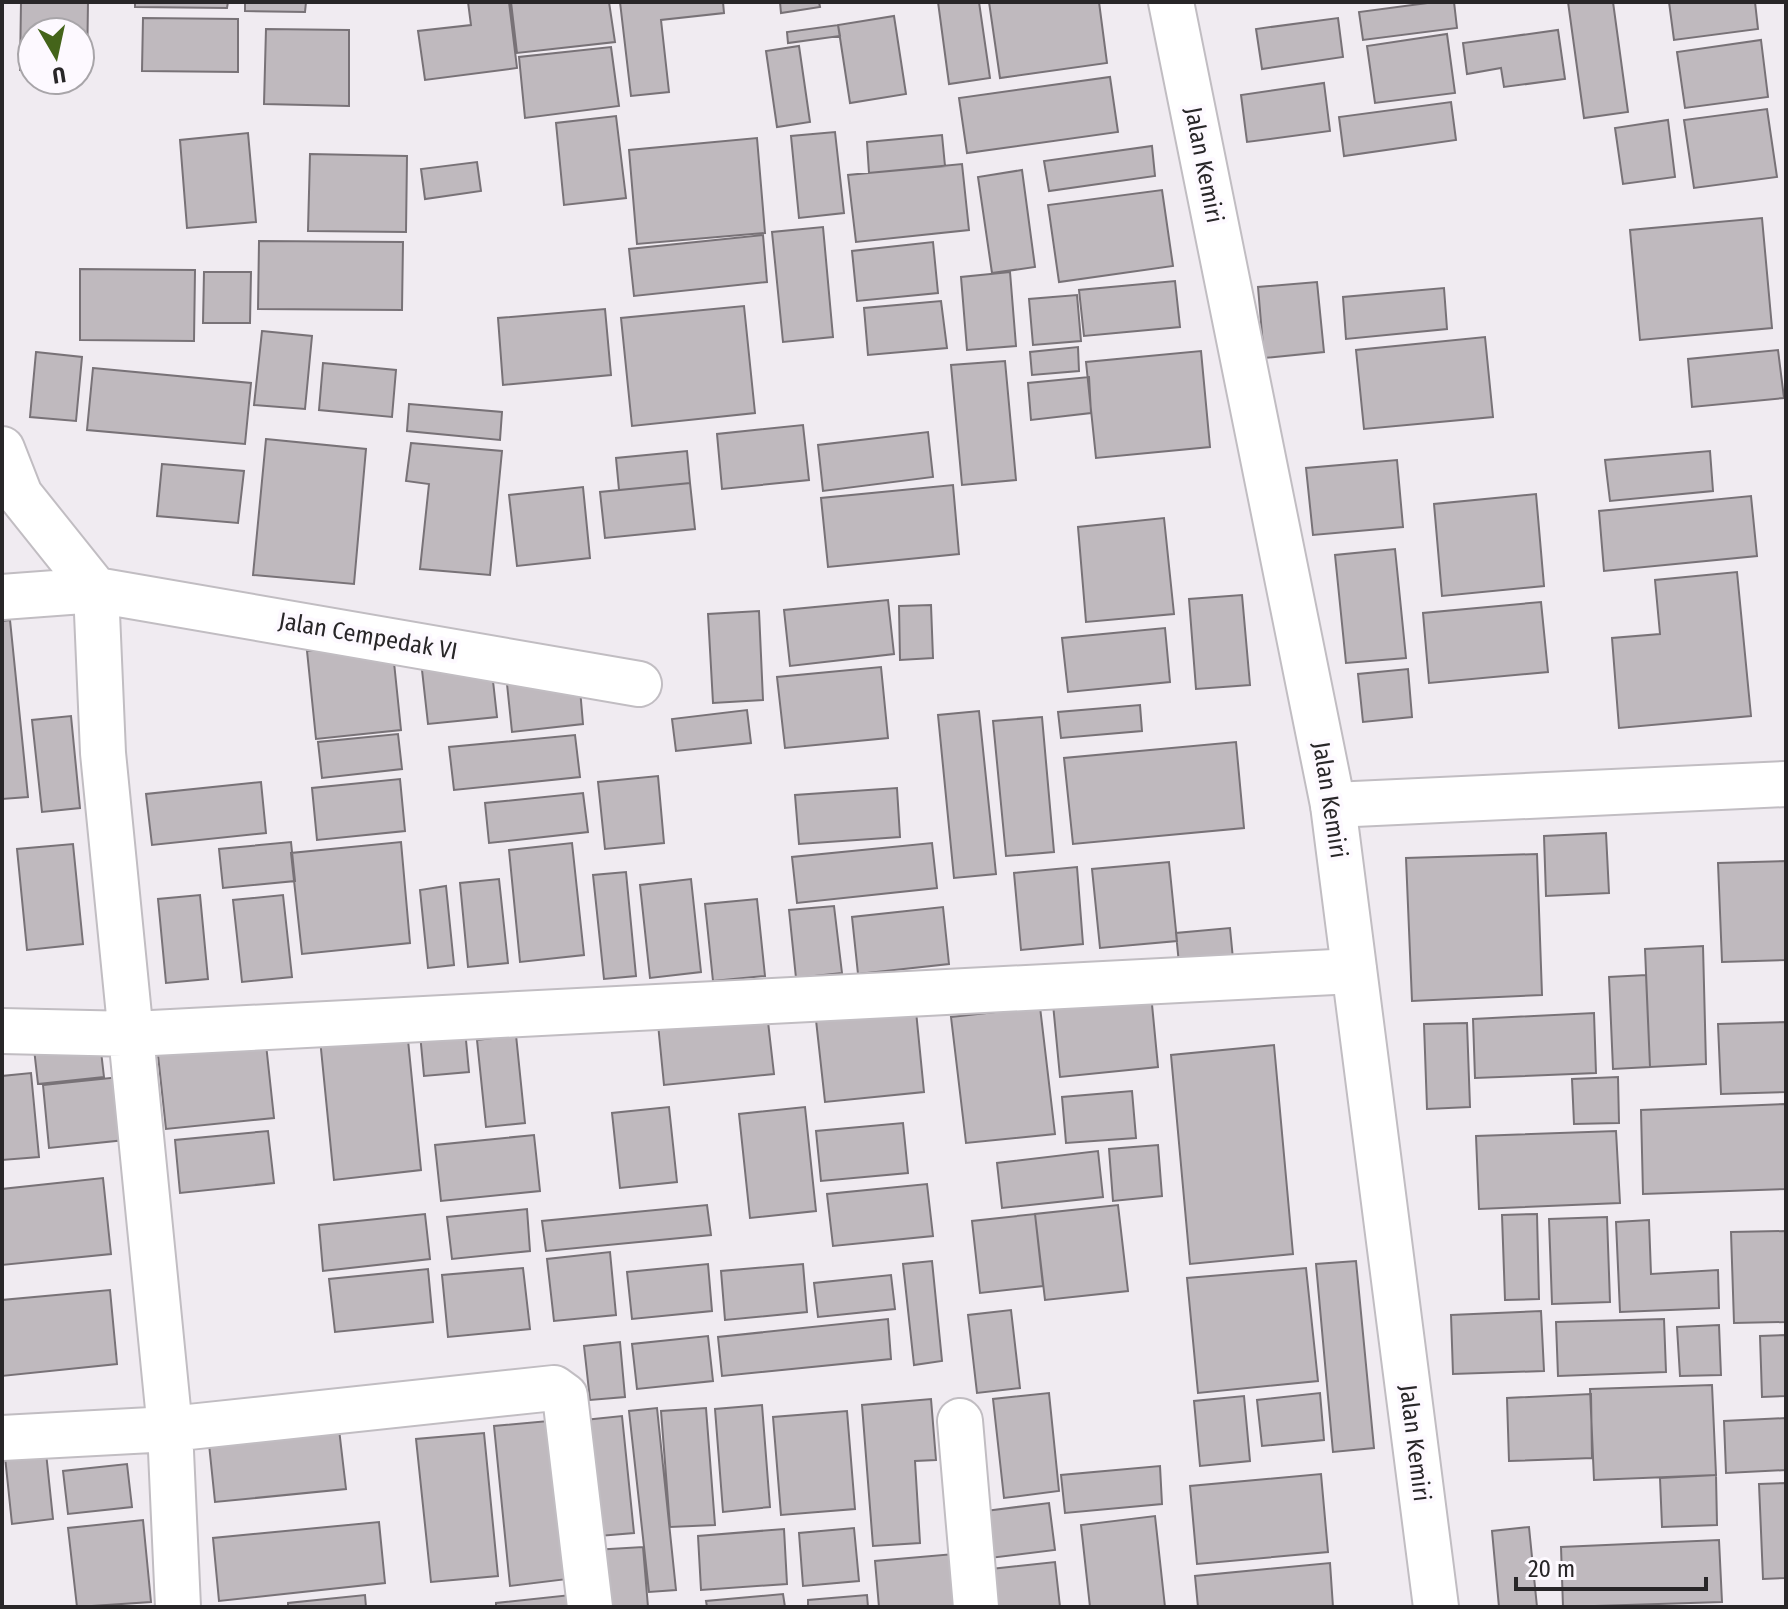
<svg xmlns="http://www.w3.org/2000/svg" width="1788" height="1609" viewBox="0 0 1788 1609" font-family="'Fira Sans Condensed',sans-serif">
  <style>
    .building { fill: #bfb9be; stroke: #787277; stroke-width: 2 }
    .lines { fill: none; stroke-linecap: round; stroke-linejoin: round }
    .street-casing { stroke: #c1bdc2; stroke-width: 48 }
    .secondary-casing { stroke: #c1bdc2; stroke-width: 48 }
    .street { stroke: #fff; stroke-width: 44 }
    .secondary { stroke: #fff; stroke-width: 44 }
    .labels { text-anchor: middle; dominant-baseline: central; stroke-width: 8; stroke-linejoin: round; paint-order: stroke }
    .street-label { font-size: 24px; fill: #282628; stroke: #fdf9ff }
  </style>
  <rect width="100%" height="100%" fill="#f0ebf1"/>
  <!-- building -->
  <path class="building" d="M21 2H88L87 71H80V32H32V70H20Z
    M135 2H228L227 8 135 7Z
    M245 2H306L305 12 245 11Z
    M468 2H509L517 68 425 80 418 31 471 25Z
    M511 2H609L615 42 517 53Z
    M620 2H723L724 13 661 20 669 92 631 96Z
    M780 2H819L820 7 781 13Z
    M938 2H979L990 78 949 84Z
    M989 2H1099L1107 63 1000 78Z
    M1435 2H1454L1457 28 1363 40 1359 12Z
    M1568 2H1613L1628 112 1584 118Z
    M1669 2H1755L1758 29 1674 40Z
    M894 16 906 94 850 103 838 25Z
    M143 18 238 19V72L142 71Z
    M1338 18 1343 57 1262 69 1256 29Z
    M838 25 840 36 788 43 787 32Z
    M266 29 349 30V106L264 104Z
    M1558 30 1565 79 1504 87 1501 68 1467 74 1463 43Z
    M1447 34 1455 93 1375 103 1367 46Z
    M1761 40 1768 97 1685 108 1677 52Z
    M799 46 810 122 777 127 766 51Z
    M611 47 619 106 525 118 519 57Z
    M1110 77 1118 132 967 153 959 98Z
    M1324 83 1330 131 1247 142 1241 95Z
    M1451 102 1456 140 1344 156 1339 117Z
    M1767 109 1777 177 1694 188 1684 120Z
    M616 116 626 198 564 205 556 123Z
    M1668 120 1675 177 1623 184 1615 128Z
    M835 132 844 213 799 218 791 136Z
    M248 133 256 222 187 228 180 140Z
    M942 135 945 166 869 173 867 142Z
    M757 138 765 233 637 244 629 150Z
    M1152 146 1155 176 1049 191 1044 161Z
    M310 154 407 156 406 232 308 231Z
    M477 162 481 191 425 199 421 169Z
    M962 164 969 230 856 242 848 175Z
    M1022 170 1035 267 992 273 978 177Z
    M1162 190 1173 266 1059 282 1048 205Z
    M1762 218 1772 328 1640 340 1630 230Z
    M823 227 833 337 783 342 772 232Z
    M763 235 767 282 634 296 629 249Z
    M259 241 403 242 402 310 258 309Z
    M933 242 938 293 857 301 852 251Z
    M80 269 195 270 194 341 80 340Z
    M204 272H251L250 323H203Z
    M1010 272 1016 346 967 350 961 277Z
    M1175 281 1180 327 1084 336 1079 290Z
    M1317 282 1324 352 1264 358 1258 287Z
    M1444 288 1447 329 1346 339 1343 297Z
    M1077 295 1081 341 1033 345 1029 299Z
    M941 301 947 348 868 355 864 308Z
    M744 306 755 413 632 426 621 318Z
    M605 309 611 375 503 385 498 318Z
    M262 331 312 336 305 409 254 405Z
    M1485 337 1493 417 1364 429 1356 350Z
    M1078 347 1079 371 1032 375 1030 352Z
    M1778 350 1784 398 1692 407 1688 359Z
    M1201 351 1210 447 1096 458 1086 362Z
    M36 352 82 357 76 421 30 417Z
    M1005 361 1016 480 962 485 951 365Z
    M323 363 396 370 392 417 319 410Z
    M93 368 251 383 245 444 87 430Z
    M1089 377 1091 413 1031 420 1028 383Z
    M409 404 502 412 500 440 407 431Z
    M803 425 809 480 722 489 717 434Z
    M928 432 933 477 823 491 818 445Z
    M266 439 366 449 354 584 253 575Z
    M411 443 502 451 490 575 420 569 429 484 406 481Z
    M687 451 690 483 619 490 616 458Z
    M1710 451 1713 491 1610 501 1605 460Z
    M1397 460 1403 527 1313 535 1306 468Z
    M162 464 244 471 238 523 157 516Z
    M690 483 695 529 605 538 600 492Z
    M953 485 959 554 828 567 821 498Z
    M583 487 590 558 517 566 509 495Z
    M1536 494 1544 586 1442 596 1434 504Z
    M1751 496 1757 556 1604 571 1599 511Z
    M1164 518 1174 614 1086 622 1078 527Z
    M1395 549 1406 658 1346 663 1335 555Z
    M1737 572 1751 716 1619 728 1612 638 1660 634 1655 580Z
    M1242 595 1250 685 1196 689 1189 599Z
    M888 600 894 654 790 666 784 610Z
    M1541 602 1548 672 1429 683 1423 613Z
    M931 605 933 658 900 660 899 606Z
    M759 611 763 700 713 703 708 614Z
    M10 620 28 797 2 799V621Z
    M1165 628 1170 682 1068 692 1062 638Z
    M392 643 401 730 316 739 307 651Z
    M491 663 497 717 428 724 422 670Z
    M881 667 888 738 785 748 777 677Z
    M1408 669 1412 717 1363 722 1358 674Z
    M579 677 583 724 512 732 507 684Z
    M1140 705 1142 731 1061 738 1058 712Z
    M747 710 751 743 676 751 672 719Z
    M979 711 996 874 954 878 938 715Z
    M71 716 80 808 42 812 32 720Z
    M1042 717 1054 852 1006 856 993 721Z
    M398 734 402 769 322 778 318 742Z
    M575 735 580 777 454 790 449 747Z
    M1236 742 1244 828 1073 844 1064 758Z
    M658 776 664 843 605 849 598 782Z
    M400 779 405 831 317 840 312 788Z
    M261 782 266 833 152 845 146 794Z
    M897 788 900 837 799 844 795 795Z
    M583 793 588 832 489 843 485 803Z
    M1606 833 1609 893 1546 896 1544 836Z
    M291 842 295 881 223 888 219 849Z
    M401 842 410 943 302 954 291 853Z
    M572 843 584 955 520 962 509 850Z
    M932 843 937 888 797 903 792 857Z
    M73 844 83 944 27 950 17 849Z
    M1537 854 1542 995 1412 1001 1406 858Z
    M1786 861V960L1722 962 1718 863Z
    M1169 862 1177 941 1100 948 1092 869Z
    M1077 867 1083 944 1021 950 1014 873Z
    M626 872 636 976 604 979 593 875Z
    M499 879 508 963 468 967 460 883Z
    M691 879 701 972 650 978 640 885Z
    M446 886 454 965 428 968 420 890Z
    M200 895 208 979 166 983 158 899Z
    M283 895 292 977 242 982 233 900Z
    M757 899 765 976 713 981 705 904Z
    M834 906 842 973 796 978 789 910Z
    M943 907 949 964 858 974 852 917Z
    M1230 928 1233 959 1179 964 1176 933Z
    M1703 946 1706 1064 1650 1067 1645 949Z
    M1646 975 1650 1067 1613 1069 1609 977Z
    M1151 994 1158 1067 1060 1077 1053 1004Z
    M915 1001 924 1092 825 1102 815 1011Z
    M1040 1007 1055 1134 966 1143 951 1017Z
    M767 1013 774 1074 664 1085 658 1024Z
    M1594 1013 1596 1073 1475 1078 1473 1019Z
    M464 1019 469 1072 424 1076 419 1023Z
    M1786 1022V1092L1721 1094 1718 1024Z
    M1467 1023 1470 1107 1427 1109 1424 1024Z
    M407 1030 421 1170 334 1180 320 1039Z
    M99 1034 104 1077 38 1084 33 1040Z
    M265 1035 274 1118 166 1129 157 1046Z
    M516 1035 525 1123 486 1127 477 1040Z
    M1274 1045 1293 1254 1190 1264 1171 1055Z
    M31 1073 39 1157 2 1160V1076Z
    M120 1077 125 1140 49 1148 43 1085Z
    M1618 1077 1619 1123 1574 1124 1572 1079Z
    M1132 1091 1136 1138 1066 1143 1062 1097Z
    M1785 1104 1786 1189 1643 1194 1641 1110Z
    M669 1107 677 1182 620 1188 612 1113Z
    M805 1107 816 1211 750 1218 739 1114Z
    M903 1123 908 1173 821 1181 816 1131Z
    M268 1131 274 1183 180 1193 175 1140Z
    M1616 1131 1620 1203 1479 1209 1476 1136Z
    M534 1135 540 1191 441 1201 435 1145Z
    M1158 1145 1162 1196 1113 1201 1109 1149Z
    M1098 1151 1103 1197 1002 1208 997 1163Z
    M103 1178 111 1254 2 1265V1189Z
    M927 1184 933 1236 833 1246 827 1194Z
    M707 1205 711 1235 546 1251 542 1221Z
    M1118 1205 1128 1291 1045 1300 1035 1214Z
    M527 1209 530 1251 452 1259 447 1217Z
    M425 1214 430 1259 323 1271 319 1225Z
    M1035 1214 1043 1286 980 1293 972 1221Z
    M1537 1214 1539 1299 1505 1300 1502 1215Z
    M1607 1217 1610 1302 1552 1304 1549 1219Z
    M1649 1220 1651 1274 1718 1270 1719 1308 1620 1312 1616 1222Z
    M1786 1231V1322L1734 1323 1731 1232Z
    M610 1252 616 1315 554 1321 547 1259Z
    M932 1261 942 1361 914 1365 903 1264Z
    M1356 1261 1374 1448 1333 1452 1316 1264Z
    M708 1264 712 1311 632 1319 627 1272Z
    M803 1264 807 1312 725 1320 721 1271Z
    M523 1268 530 1329 448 1337 442 1275Z
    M1306 1268 1318 1381 1198 1393 1187 1278Z
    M428 1269 433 1322 335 1332 329 1279Z
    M891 1275 895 1309 818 1317 814 1283Z
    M110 1290 117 1364 2 1376V1300Z
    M1011 1310 1020 1388 977 1393 968 1315Z
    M1541 1311 1544 1371 1453 1374 1451 1315Z
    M888 1319 891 1359 722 1376 718 1337Z
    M1664 1319 1666 1372 1558 1376 1556 1322Z
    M1719 1325 1721 1375 1680 1376 1677 1327Z
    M1786 1335V1396L1762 1397 1760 1336Z
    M708 1336 713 1381 637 1389 632 1344Z
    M620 1342 625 1397 590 1400 584 1346Z
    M1712 1385 1716 1475 1594 1480 1590 1389Z
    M1049 1393 1059 1491 1004 1498 993 1399Z
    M1320 1393 1324 1440 1262 1446 1257 1400Z
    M1591 1394 1592 1458 1509 1461 1507 1398Z
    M1244 1396 1250 1461 1200 1466 1194 1401Z
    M931 1399 936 1460 915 1461 920 1543 873 1546 862 1405Z
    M762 1405 770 1507 723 1512 715 1409Z
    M657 1408 676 1590 649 1592 629 1411Z
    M706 1408 715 1525 670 1527 661 1411Z
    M847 1411 855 1509 781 1515 773 1417Z
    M622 1416 634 1533 587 1537 575 1421Z
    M1786 1418V1470L1726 1473 1724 1421Z
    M559 1420 576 1578 510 1586 494 1426Z
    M339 1429 346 1489 215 1502 209 1444Z
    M484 1433 498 1576 431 1582 416 1439Z
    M45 1443 53 1519 12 1524 4 1447Z
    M127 1464 132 1507 68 1514 63 1471Z
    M1160 1466 1162 1504 1065 1513 1061 1475Z
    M1321 1474 1328 1552 1197 1564 1190 1486Z
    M1716 1475 1717 1525 1662 1527 1660 1478Z
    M1786 1483V1578L1763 1579 1759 1484Z
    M1049 1503 1055 1550 982 1559 977 1512Z
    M1155 1516 1165 1607H1090L1081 1525Z
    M143 1520 151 1602 77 1607 68 1528Z
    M379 1522 385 1583 219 1601 213 1538Z
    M1529 1527 1537 1607H1499L1492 1531Z
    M854 1528 859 1581 803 1586 799 1533Z
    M784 1529 787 1584 701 1590 698 1536Z
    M1719 1540 1722 1602 1563 1607 1561 1547Z
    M643 1547 648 1607H598L593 1550Z
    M954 1554 958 1607H879L875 1561Z
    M1055 1562 1060 1607H986L982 1570Z
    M1330 1563 1333 1607H1198L1195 1576Z
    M580 1594 582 1607H496V1603Z
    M783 1594 785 1607H707L706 1601Z
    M365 1595 366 1607H288V1603Z
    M867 1595 868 1607H808V1600Z"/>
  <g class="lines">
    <!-- street casing -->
    <g class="street-casing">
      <path id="street" d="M2 449 20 495 96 590 103 753 170 1429 178 1607
        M2 597 96 590 639 684
        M1333 805 1786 784
        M2 1031 133 1034 1354 971
        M960 1421 976 1607
        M2 1438 170 1429 554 1388 565 1396 590 1607"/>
    </g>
    <!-- secondary casing -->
    <g class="secondary-casing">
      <path id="secondary" d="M1171 2 1333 805 1436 1607"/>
    </g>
    <!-- street -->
    <use href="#street" class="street"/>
    <!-- secondary -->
    <use href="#secondary" class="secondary"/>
  </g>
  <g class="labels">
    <!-- street labels -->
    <g class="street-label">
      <text transform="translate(1204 165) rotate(79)">Jalan Kemiri</text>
      <text transform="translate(368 636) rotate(10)">Jalan Cempedak VI</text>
      <text transform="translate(1330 800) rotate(81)">Jalan Kemiri</text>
      <text transform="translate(1415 1443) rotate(83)">Jalan Kemiri</text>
    </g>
  </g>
  <!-- border -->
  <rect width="1788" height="1609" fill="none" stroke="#282628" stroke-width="8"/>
  <!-- north arrow -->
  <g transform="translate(56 56) rotate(171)"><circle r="38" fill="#fdf9ff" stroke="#a8a5a9" stroke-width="2"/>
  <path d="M0-6L14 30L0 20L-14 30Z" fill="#44641a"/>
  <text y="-12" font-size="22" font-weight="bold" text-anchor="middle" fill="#282628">U</text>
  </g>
  <!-- scale -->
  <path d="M1516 1577v12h190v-12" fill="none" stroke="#282628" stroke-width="4"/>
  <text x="1528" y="1577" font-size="24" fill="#282628" stroke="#fdf9ff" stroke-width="6" paint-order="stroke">20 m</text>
</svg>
